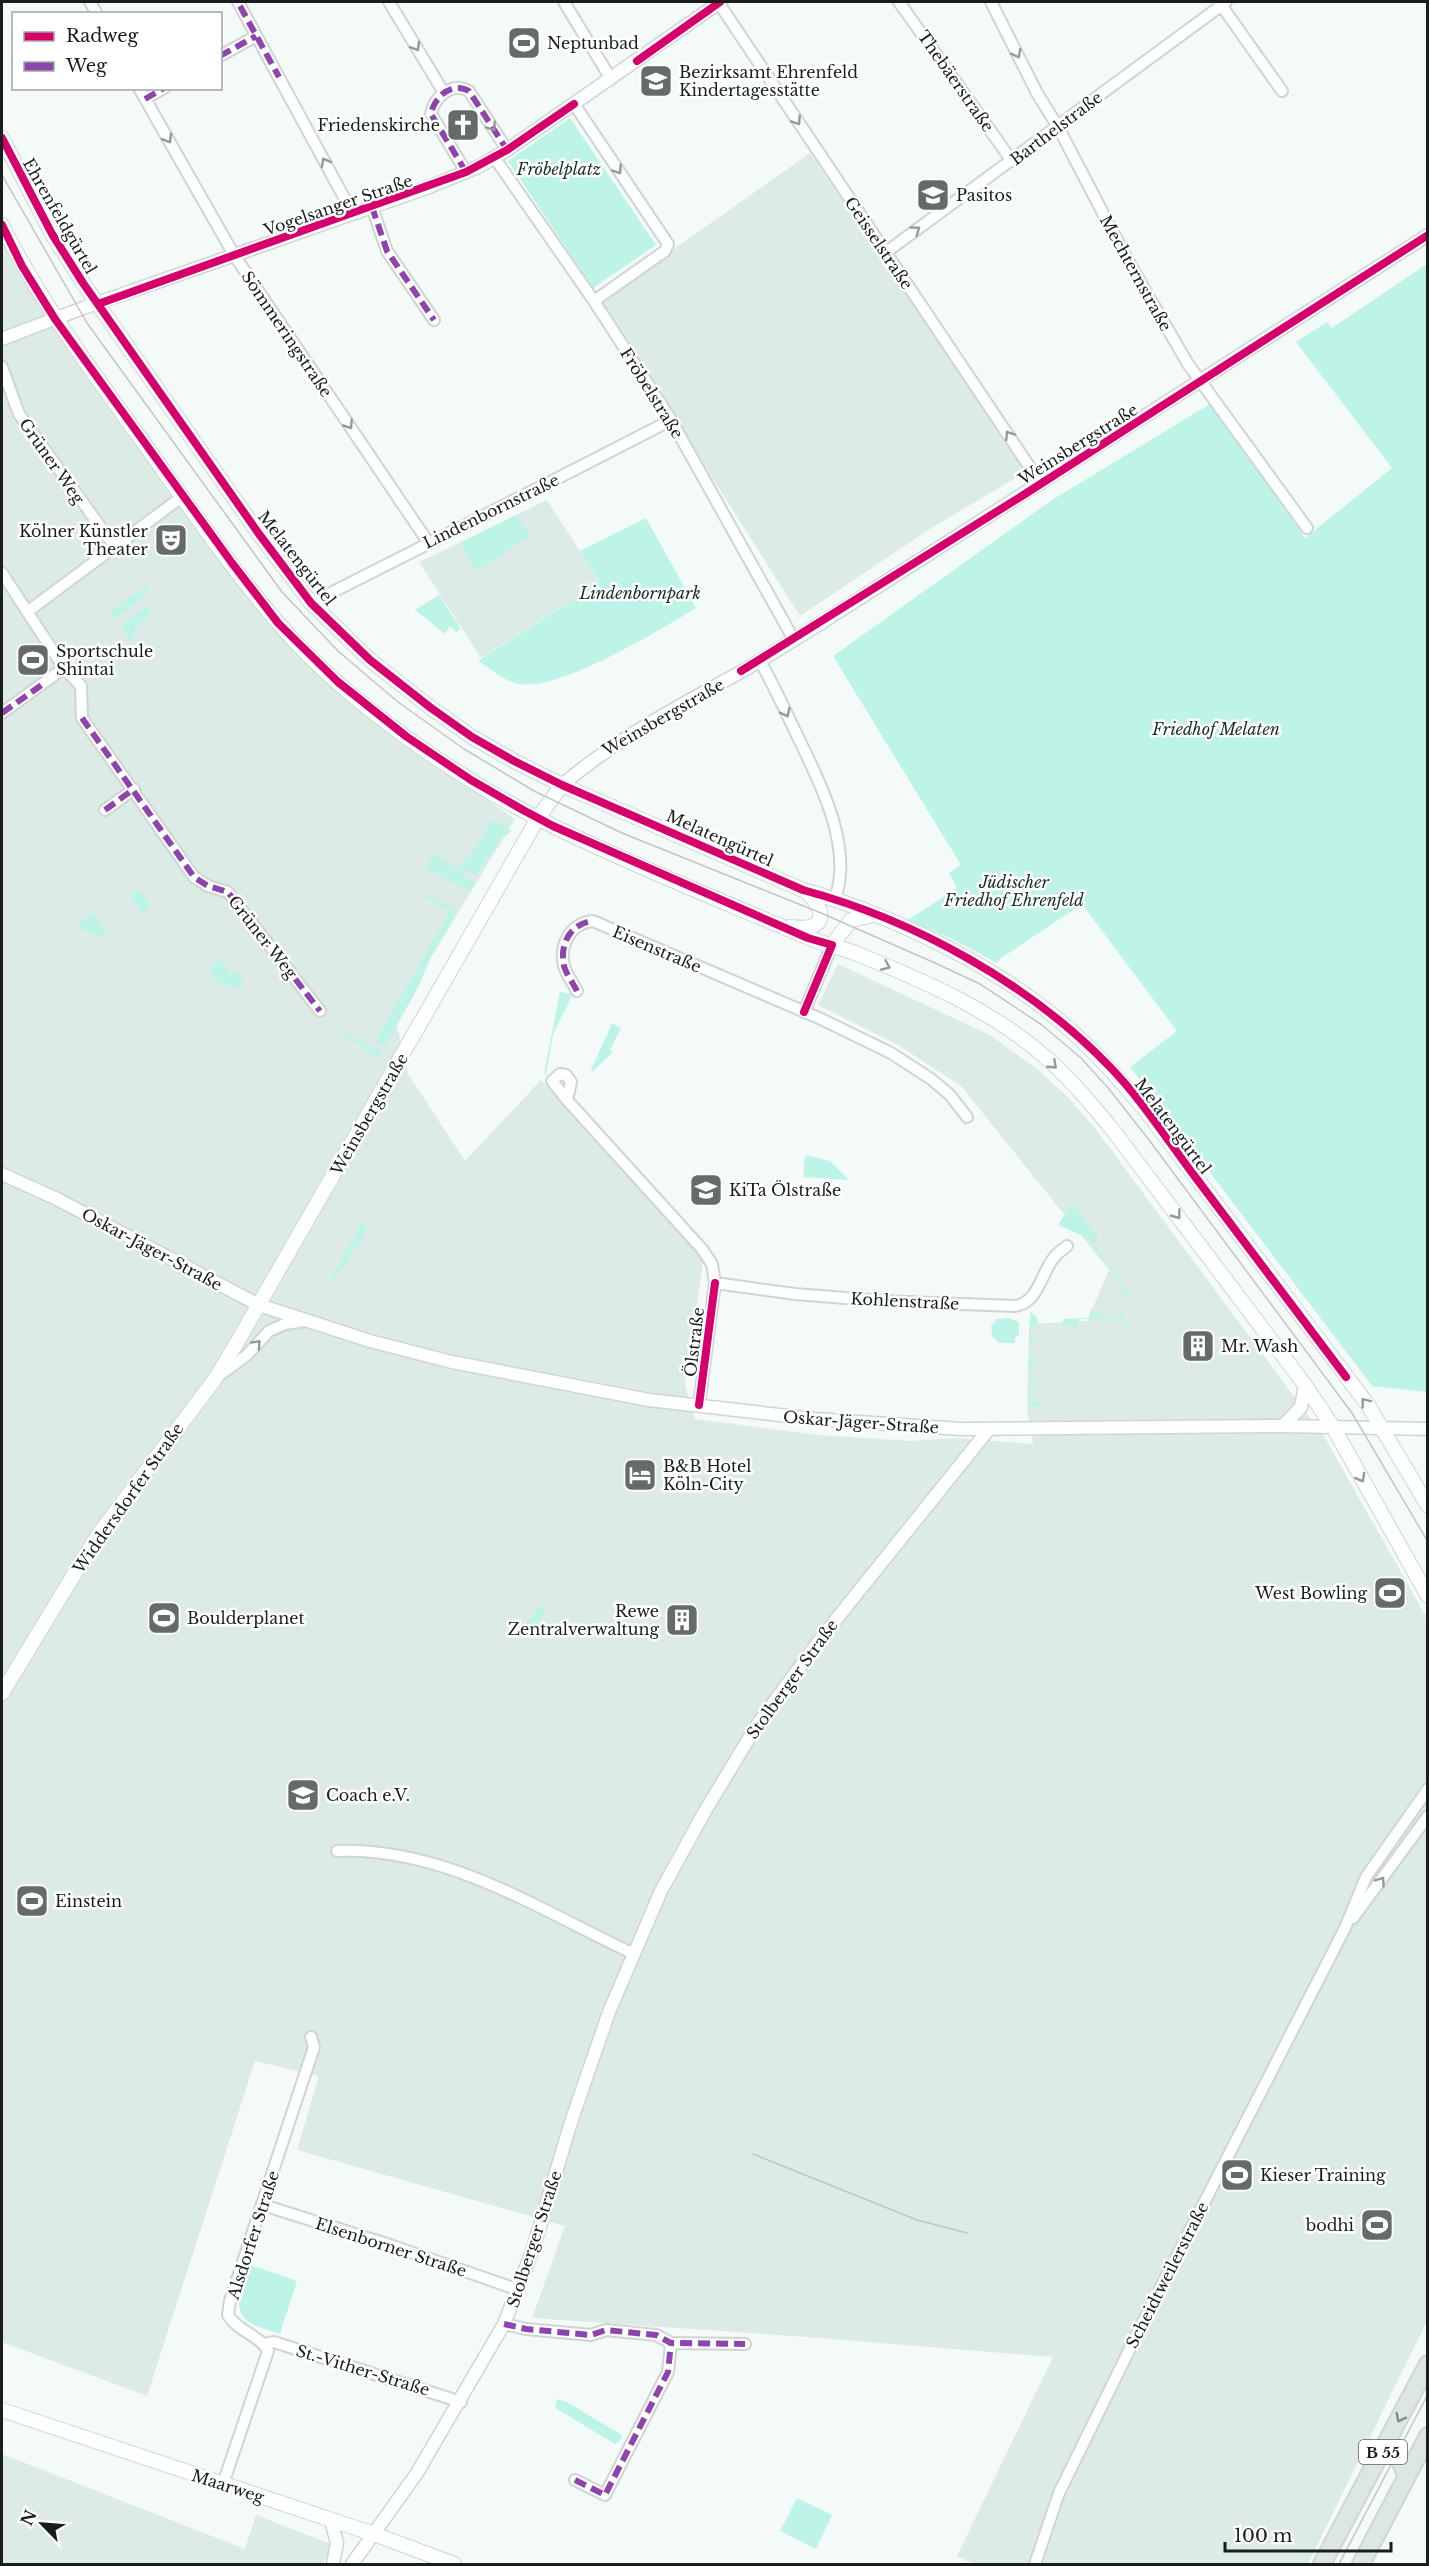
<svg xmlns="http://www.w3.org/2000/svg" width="1429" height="2566" viewBox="0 0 1429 2566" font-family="'Libre Baskerville',serif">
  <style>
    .built { fill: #ddebe7 }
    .green { fill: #bef4e7 }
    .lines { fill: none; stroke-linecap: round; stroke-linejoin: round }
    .minor-casing { stroke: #d0d5d4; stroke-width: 14 }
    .tertiary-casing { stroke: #d0d5d4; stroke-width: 15 }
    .secondary-casing { stroke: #d0d5d4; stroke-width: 16 }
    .primary-casing { stroke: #d2d5d4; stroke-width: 20 }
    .minor { stroke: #fdfefe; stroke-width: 10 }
    .tertiary { stroke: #fdfefe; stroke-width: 12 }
    .secondary { stroke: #fdfefe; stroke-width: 14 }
    .primary { stroke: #dce6e4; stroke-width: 16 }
    .tram { stroke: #c4c5c5; stroke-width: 1.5 }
    .quiet { stroke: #8e44ad; stroke-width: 6; stroke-dasharray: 12 6; stroke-linecap: butt }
    .cycleway-casing { stroke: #fff; stroke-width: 11 }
    .cycleway { stroke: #d6006c; stroke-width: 8 }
    .oneway { stroke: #969999 }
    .oneway2 { stroke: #848c8a }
    .labels { text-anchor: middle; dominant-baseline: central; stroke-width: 5; stroke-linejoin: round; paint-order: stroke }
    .shield { fill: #fff; stroke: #5e6261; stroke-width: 1.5 }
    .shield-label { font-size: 15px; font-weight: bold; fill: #191e1d }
    .poi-label { font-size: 16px; fill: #191e1d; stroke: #fff; text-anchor: start }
    .street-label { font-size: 16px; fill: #191e1d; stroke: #fff }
    .park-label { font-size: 16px; font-style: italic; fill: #192f29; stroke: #fff }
  </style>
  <rect width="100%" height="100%" fill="#f3faf8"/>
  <!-- built -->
  <path class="built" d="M810 153 1027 471 930 529 800 616 600 301Z
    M2 236 267 620 374 721 515 819 395 1017 408 1074 465 1161 541 1080 680 1233 704 1256 685 1385 695 1419 818 1435 911 1441 956 1438 1033 1444 1027 1408 1029 1324 1087 1321 1109 1270 961 1086 898 1045 818 1005 838 964 990 1035 1038 1070 1068 1097 1097 1131 1325 1438 1428 1620 1427 2321 1308 2564H975L957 2556 1053 2357 807 2337 532 2318 565 2226 297 2150 319 2076 255 2061 147 2396 2 2342Z
    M547 500 600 582 481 658 419 562Z
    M2 2454 245 2549 256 2515 333 2545 323 2564H2Z"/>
  <!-- green -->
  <path class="green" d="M570 118 656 245 593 288 508 161Z
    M1427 264V1392L1372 1386 1130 1067 1177 1031 1082 904 1000 959 997 963 956 941 908 920 957 888 949 873 961 865 833 656 1052 500 1210 404 1305 538 1392 468 1296 342 1327 322 1332 328Z
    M516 515 531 536 476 572 460 543Z
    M646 518 696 608C660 630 558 692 519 684 505 682 490 668 478 661L600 582 580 551Z
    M146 586 150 592 114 619 109 613Z
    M439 595 461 629 456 632 450 626 445 634 415 610Z
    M147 607 152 615 135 627 136 630 133 633 135 637 130 640 120 626Z
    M492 819 512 831 502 838 476 875 465 870 462 874 475 883 471 889 465 890 426 868 433 854 458 869 476 847Z
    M139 889 151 906 142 913 130 895Z
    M427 894 453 908 456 914 430 958 419 986 385 1046 375 1041 450 911 425 897Z
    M93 912 106 933 101 936 86 932 77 925Z
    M220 959 230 973 235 970 244 983 239 988 217 982 209 968Z
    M560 992 573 994 553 1034 546 1074H544Z
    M315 1015 382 1053 379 1058Z
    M612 1023 621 1028 610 1050 613 1052 592 1072 591 1070Z
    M805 1155 830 1161 849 1180 803 1177Z
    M1072 1203 1098 1238 1093 1243 1130 1292 1120 1300 1117 1298 1125 1290 1088 1238 1058 1225Z
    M362 1222 368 1229 362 1235 364 1237 330 1285 328 1284Z
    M1119 1309 1130 1326 1125 1325 1124 1319H1079V1326H1063V1319L1088 1318 1091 1310 1107 1317H1119Z
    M1030 1312 1037 1317 1038 1326 1031 1327V1339H1037V1342H1031V1358L1038 1359V1362H1031V1379H1038V1382H1031V1391L1046 1392 1031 1393 1030 1401H1046V1403H1040V1407H1029Z
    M1008 1318 1019 1322V1335L1015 1338V1343H999L992 1336 991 1326 997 1319Z
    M540 1604 547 1609 529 1635 522 1630Z
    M250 2265 297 2281 280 2334C270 2330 257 2328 249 2322 229 2309 244 2282 250 2265Z
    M557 2399 567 2402 622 2435 620 2441 615 2444 557 2409 555 2406Z
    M797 2498 832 2515 816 2549 780 2531Z"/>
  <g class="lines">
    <!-- minor casing -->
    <g class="minor-casing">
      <path id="minor" d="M90 2 97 14
        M238 2 353 214
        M389 2 444 93
        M564 2 611 79
        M718 2 1041 484
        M899 2 1012 161
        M991 2 1037 93 1058 127 1127 259 1188 364 1307 528
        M1219 2 1282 91
        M220 56 256 36
        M139 88 234 255 428 542
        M145 99 164 88
        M574 104 668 244 665 251 594 301
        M494 157 594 301 671 420 794 640
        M466 172 431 114C434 97 452 81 469 91L507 150
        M372 207 387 251 434 320
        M885 253 1226 2
        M2 367 19 414 115 547
        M2 573 64 668 81 686 82 718 194 877 208 886 228 892 320 1011
        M311 603C431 542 552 482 671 420
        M27 612 183 496
        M760 661C773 684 784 708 795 731 818 779 854 845 835 899
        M2 713 64 668
        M105 810 134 789
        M577 991C573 983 566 974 564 966 559 944 571 923 593 921L819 1018 891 1053 931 1079 950 1095 967 1117
        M804 1012 832 945
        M567 1100 571 1082 566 1075 560 1074 552 1081 567 1100 702 1249 712 1264 715 1283 699 1405
        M715 1283 795 1294 883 1301 1015 1306C1038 1303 1041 1274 1053 1259 1056 1254 1062 1250 1067 1246
        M220 1375 247 1355 269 1331 285 1324 305 1321
        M337 1851C445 1847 540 1910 634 1954
        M1353 1918 1428 1816
        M263 2205 393 2246 519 2290
        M504 2324 526 2329 591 2335 606 2330 656 2335 671 2343 745 2344
        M264 2344 274 2342 461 2402
        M575 2480 605 2495 668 2372 671 2343
        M223 2484 268 2351C260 2335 238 2332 228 2315L230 2301 314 2047 311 2037
        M1035 2564 1059 2493 1145 2318 1345 1928 1366 1877 1428 1789"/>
    </g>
    <!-- tertiary casing -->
    <g class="tertiary-casing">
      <path id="tertiary" d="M2 339 83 308 429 187 478 167 507 150 720 2
        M562 785C616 739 676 708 737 674 766 658 793 640 821 623L1428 235
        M2 1174 57 1199 259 1305 370 1341 452 1362 649 1400 815 1419 960 1429 1283 1426 1428 1429
        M1283 1426 1301 1407 1305 1385
        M331 2520 337 2543 333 2564
        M352 2564 417 2473 504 2324 533 2249 571 2122 609 2012 661 1891 705 1811 757 1725 822 1637 989 1429"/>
    </g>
    <!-- secondary casing -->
    <g class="secondary-casing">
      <path id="secondary" d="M2 138 52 234 83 283 259 534 311 603 370 660 431 708 472 737 514 761 562 785 803 890C891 914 999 967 1068 1028 1097 1053 1122 1082 1146 1111L1368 1405 1428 1506
        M2 225C39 300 89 367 138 435 184 499 229 566 280 625 348 704 460 780 553 826 634 866 720 900 804 936 822 944 841 947 860 955 927 982 998 1013 1052 1063 1074 1083 1093 1106 1112 1129L1305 1385 1333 1427 1428 1596
        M790 927C796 927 803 929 809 927 832 922 815 899 805 891
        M832 945 851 920 873 915
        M2 1693 98 1535 215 1379 239 1339 538 818 562 785
        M2 2410 374 2534 454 2564"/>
    </g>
    <!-- primary casing -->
    <g class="primary-casing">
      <path id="primary" d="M1384 2450 1397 2454 1407 2476
        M1322 2564 1428 2364
        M1361 2564 1428 2436"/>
    </g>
    <!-- minor -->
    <use href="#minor" class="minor"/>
    <!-- tertiary -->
    <use href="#tertiary" class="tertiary"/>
    <!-- secondary -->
    <use href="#secondary" class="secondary"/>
    <!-- primary -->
    <use href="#primary" class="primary"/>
    <!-- tram -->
    <path class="tram" d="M2 175 87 323 282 592 338 651 398 702 464 749 534 791 622 833 821 913 935 963 980 984 1042 1025 1081 1058 1109 1089 1149 1140 1352 1413 1428 1542
      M753 2154 917 2220 967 2233
      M1339 2564 1428 2394"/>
    <!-- quiet -->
    <path class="quiet" d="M240 6 279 77
      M220 56 256 36
      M145 99 164 88
      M466 172 431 114C434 97 452 81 469 91L507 150
      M372 207 387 251 434 320
      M2 713 43 684
      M82 718 194 877 208 886 228 892 320 1011
      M105 810 134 789
      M577 991C573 983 566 974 564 966 559 944 571 923 593 921
      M504 2324 526 2329 591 2335 606 2330 656 2335 671 2343 745 2344
      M575 2480 605 2495 668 2372 671 2343"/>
    <!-- cycleway casing -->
    <g class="cycleway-casing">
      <path id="cycleway" d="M637 61 720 2
        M2 138 52 234 83 283 259 534 311 603 370 660 431 708 472 737 514 761 562 785 803 890C914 920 1029 983 1110 1067 1142 1100 1168 1141 1196 1178 1246 1244 1296 1311 1346 1377
        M2 225 22 266 55 319 232 563 278 623 338 682 407 737 471 780 523 810 553 826 808 938 832 945 804 1012
        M98 304 466 172 507 150 574 104
        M741 671 1025 494 1428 235
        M699 1405 715 1283"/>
    </g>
    <!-- cycleway -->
    <use href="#cycleway" class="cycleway"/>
  </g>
  <!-- one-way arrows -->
  <defs><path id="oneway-chevron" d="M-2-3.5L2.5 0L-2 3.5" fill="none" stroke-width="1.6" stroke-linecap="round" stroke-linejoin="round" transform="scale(1.5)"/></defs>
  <g class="oneway">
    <use href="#oneway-chevron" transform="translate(416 47) rotate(59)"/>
    <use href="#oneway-chevron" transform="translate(1017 54) rotate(63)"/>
    <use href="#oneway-chevron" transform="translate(797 121) rotate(56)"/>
    <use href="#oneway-chevron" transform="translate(492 127) rotate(57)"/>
    <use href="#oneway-chevron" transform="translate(168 139) rotate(60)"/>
    <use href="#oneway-chevron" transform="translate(325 162) rotate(-119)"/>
    <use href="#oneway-chevron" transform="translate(618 170) rotate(56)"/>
    <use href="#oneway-chevron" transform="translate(916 230) rotate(-36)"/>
    <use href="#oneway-chevron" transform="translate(349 425) rotate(56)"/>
    <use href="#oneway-chevron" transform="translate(1009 435) rotate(-123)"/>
    <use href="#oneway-chevron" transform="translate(786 713) rotate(64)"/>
    <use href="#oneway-chevron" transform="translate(886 966) rotate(24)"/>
    <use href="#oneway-chevron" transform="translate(1053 1065) rotate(43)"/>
    <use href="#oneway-chevron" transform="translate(1177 1215) rotate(53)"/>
    <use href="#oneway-chevron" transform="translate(257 1344) rotate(-47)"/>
    <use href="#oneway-chevron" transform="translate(1365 1402) rotate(-128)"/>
    <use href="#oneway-chevron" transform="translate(1361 1478) rotate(61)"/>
    <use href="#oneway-chevron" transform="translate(1381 1881) rotate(-55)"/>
  </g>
  <use class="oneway2" href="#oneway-chevron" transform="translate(1400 2418) rotate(117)"/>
  <!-- icons -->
  <defs>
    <g id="stadium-square" transform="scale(1.725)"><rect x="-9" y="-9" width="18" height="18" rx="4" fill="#656b6a" stroke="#fff"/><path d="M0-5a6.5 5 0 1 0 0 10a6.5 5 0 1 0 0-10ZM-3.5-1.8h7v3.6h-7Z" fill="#fff"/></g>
    <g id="school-square" transform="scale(1.725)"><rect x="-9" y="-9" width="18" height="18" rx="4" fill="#656b6a" stroke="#fff"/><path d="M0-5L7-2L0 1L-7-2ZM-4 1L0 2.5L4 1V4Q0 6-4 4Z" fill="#fff"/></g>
    <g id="church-square" transform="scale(1.725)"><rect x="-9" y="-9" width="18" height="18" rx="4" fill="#656b6a" stroke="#fff"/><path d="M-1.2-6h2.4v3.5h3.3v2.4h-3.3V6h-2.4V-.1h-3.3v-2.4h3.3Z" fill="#fff"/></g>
    <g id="theatre-square" transform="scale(1.725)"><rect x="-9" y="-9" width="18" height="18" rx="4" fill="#656b6a" stroke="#fff"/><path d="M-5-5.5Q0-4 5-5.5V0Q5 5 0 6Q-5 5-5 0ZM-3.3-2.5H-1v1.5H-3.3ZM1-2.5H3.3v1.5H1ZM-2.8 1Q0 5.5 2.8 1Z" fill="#fff"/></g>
    <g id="building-square" transform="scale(1.725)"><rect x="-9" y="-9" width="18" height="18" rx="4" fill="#656b6a" stroke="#fff"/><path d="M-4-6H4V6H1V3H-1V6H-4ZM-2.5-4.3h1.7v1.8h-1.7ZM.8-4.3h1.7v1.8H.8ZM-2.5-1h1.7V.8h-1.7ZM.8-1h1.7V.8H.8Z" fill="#fff"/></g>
    <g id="hotel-square" transform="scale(1.725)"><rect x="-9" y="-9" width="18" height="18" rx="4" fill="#656b6a" stroke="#fff"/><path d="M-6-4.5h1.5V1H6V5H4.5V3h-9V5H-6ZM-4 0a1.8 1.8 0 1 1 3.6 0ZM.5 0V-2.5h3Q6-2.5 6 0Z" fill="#fff"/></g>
  </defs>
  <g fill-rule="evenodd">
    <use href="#stadium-square" x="524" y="43"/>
    <use href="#school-square" x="656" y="81"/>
    <use href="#church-square" x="463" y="125"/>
    <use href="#school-square" x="933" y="195"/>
    <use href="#theatre-square" x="171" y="540"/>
    <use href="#stadium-square" x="33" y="660"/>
    <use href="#school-square" x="706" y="1190"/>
    <use href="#building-square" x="1198" y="1346"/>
    <use href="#hotel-square" x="640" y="1475"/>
    <use href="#stadium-square" x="1390" y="1593"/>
    <use href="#stadium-square" x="164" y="1618"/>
    <use href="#building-square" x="682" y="1620"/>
    <use href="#school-square" x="303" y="1795"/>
    <use href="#stadium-square" x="32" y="1901"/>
    <use href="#stadium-square" x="1237" y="2175"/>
    <use href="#stadium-square" x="1377" y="2225"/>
  </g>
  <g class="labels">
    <!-- shield labels -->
    <rect class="shield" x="1359" y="2440" width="48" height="24" rx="4.5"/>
    <g class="shield-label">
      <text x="1383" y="2452">B 55</text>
    </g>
    <!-- poi labels -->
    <g class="poi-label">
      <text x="547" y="43">Neptunbad</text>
      <text x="679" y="72">Bezirksamt Ehrenfeld<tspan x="679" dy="18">Kindertagesstätte</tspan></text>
      <text x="440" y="125" text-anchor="end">Friedenskirche</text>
      <text x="956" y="195">Pasitos</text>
      <text x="148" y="531" text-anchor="end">Kölner Künstler<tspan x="148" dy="18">Theater</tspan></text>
      <text x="56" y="651">Sportschule<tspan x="56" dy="18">Shintai</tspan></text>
      <text x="729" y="1190">KiTa Ölstraße</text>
      <text x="1221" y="1346">Mr. Wash</text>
      <text x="663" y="1466">B&amp;B Hotel<tspan x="663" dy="18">Köln-City</tspan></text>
      <text x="1367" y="1593" text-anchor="end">West Bowling</text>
      <text x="659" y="1611" text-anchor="end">Rewe<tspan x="659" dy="18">Zentralverwaltung</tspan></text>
      <text x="187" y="1618">Boulderplanet</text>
      <text x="326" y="1795">Coach e.V.</text>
      <text x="55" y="1901">Einstein</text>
      <text x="1260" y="2175">Kieser Training</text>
      <text x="1354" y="2225" text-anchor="end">bodhi</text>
    </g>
    <!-- street labels -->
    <g class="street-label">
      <text transform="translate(956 81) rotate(55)">Thebäerstraße</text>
      <text transform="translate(1056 128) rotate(-37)">Barthelstraße</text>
      <text transform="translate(338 205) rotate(-19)">Vogelsanger Straße</text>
      <text transform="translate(60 216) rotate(60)">Ehrenfeldgürtel</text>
      <text transform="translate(879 243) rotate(56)">Geisselstraße</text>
      <text transform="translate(1136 273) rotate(61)">Mechternstraße</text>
      <text transform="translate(287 334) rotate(56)">Sömmeringstraße</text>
      <text transform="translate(652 393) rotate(58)">Fröbelstraße</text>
      <text transform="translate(1078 444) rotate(-32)">Weinsbergstraße</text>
      <text transform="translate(52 461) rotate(55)">Grüner Weg</text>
      <text transform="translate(491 511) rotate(-26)">Lindenbornstraße</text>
      <text transform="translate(297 558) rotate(52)">Melatengürtel</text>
      <text transform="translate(663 717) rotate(-30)">Weinsbergstraße</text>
      <text transform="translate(720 838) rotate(24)">Melatengürtel</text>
      <text transform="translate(263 937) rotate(52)">Grüner Weg</text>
      <text transform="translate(657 949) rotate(23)">Eisenstraße</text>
      <text transform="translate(369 1114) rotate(-60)">Weinsbergstraße</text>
      <text transform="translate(1173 1126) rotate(53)">Melatengürtel</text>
      <text transform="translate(152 1249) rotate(28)">Oskar-Jäger-Straße</text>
      <text transform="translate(905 1301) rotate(3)">Kohlenstraße</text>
      <text transform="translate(694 1342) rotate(-83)">Ölstraße</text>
      <text transform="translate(861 1422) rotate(4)">Oskar-Jäger-Straße</text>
      <text transform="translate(128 1498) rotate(-55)">Widdersdorfer Straße</text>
      <text transform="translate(792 1679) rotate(-54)">Stolberger Straße</text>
      <text transform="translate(253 2235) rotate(-72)">Alsdorfer Straße</text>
      <text transform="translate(534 2239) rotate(-72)">Stolberger Straße</text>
      <text transform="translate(391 2247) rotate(18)">Elsenborner Straße</text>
      <text transform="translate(1167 2275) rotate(-63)">Scheidtweilerstraße</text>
      <text transform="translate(363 2370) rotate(17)">St.-Vither-Straße</text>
      <text transform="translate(228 2486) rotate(18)">Maarweg</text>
    </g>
    <!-- park labels -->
    <g class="park-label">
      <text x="559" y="169">Fröbelplatz</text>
      <text x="640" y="593">Lindenbornpark</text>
      <text x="1216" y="729">Friedhof Melaten</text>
      <text x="1014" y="882">Jüdischer<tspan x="1014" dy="18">Friedhof Ehrenfeld</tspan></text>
    </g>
  </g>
  <!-- border -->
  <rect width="1429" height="2566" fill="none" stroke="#191e1d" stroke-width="6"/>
  <!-- legend -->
  <rect x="12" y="12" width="210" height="78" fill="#ffffff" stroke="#a3a5a5" stroke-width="1.5"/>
  <rect x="24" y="32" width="30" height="9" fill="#d6006c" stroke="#a3a5a5" stroke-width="1.5"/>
  <text x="66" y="42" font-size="18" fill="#191e1d">Radweg</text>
  <rect x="24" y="62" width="30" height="9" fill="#8e44ad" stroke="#a3a5a5" stroke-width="1.5"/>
  <text x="66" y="72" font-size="18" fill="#191e1d">Weg</text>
  <!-- north arrow -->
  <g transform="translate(42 2524) rotate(295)" stroke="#ffffff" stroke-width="4.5" paint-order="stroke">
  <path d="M0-4.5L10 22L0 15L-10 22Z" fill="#191e1d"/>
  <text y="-9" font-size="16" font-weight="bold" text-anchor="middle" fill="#191e1d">N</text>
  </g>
  <!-- scale -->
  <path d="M1225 2542v9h166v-9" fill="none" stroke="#191e1d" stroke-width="3"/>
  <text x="1234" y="2542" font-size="18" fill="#191e1d" stroke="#ffffff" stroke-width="4.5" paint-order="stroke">100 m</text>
</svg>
